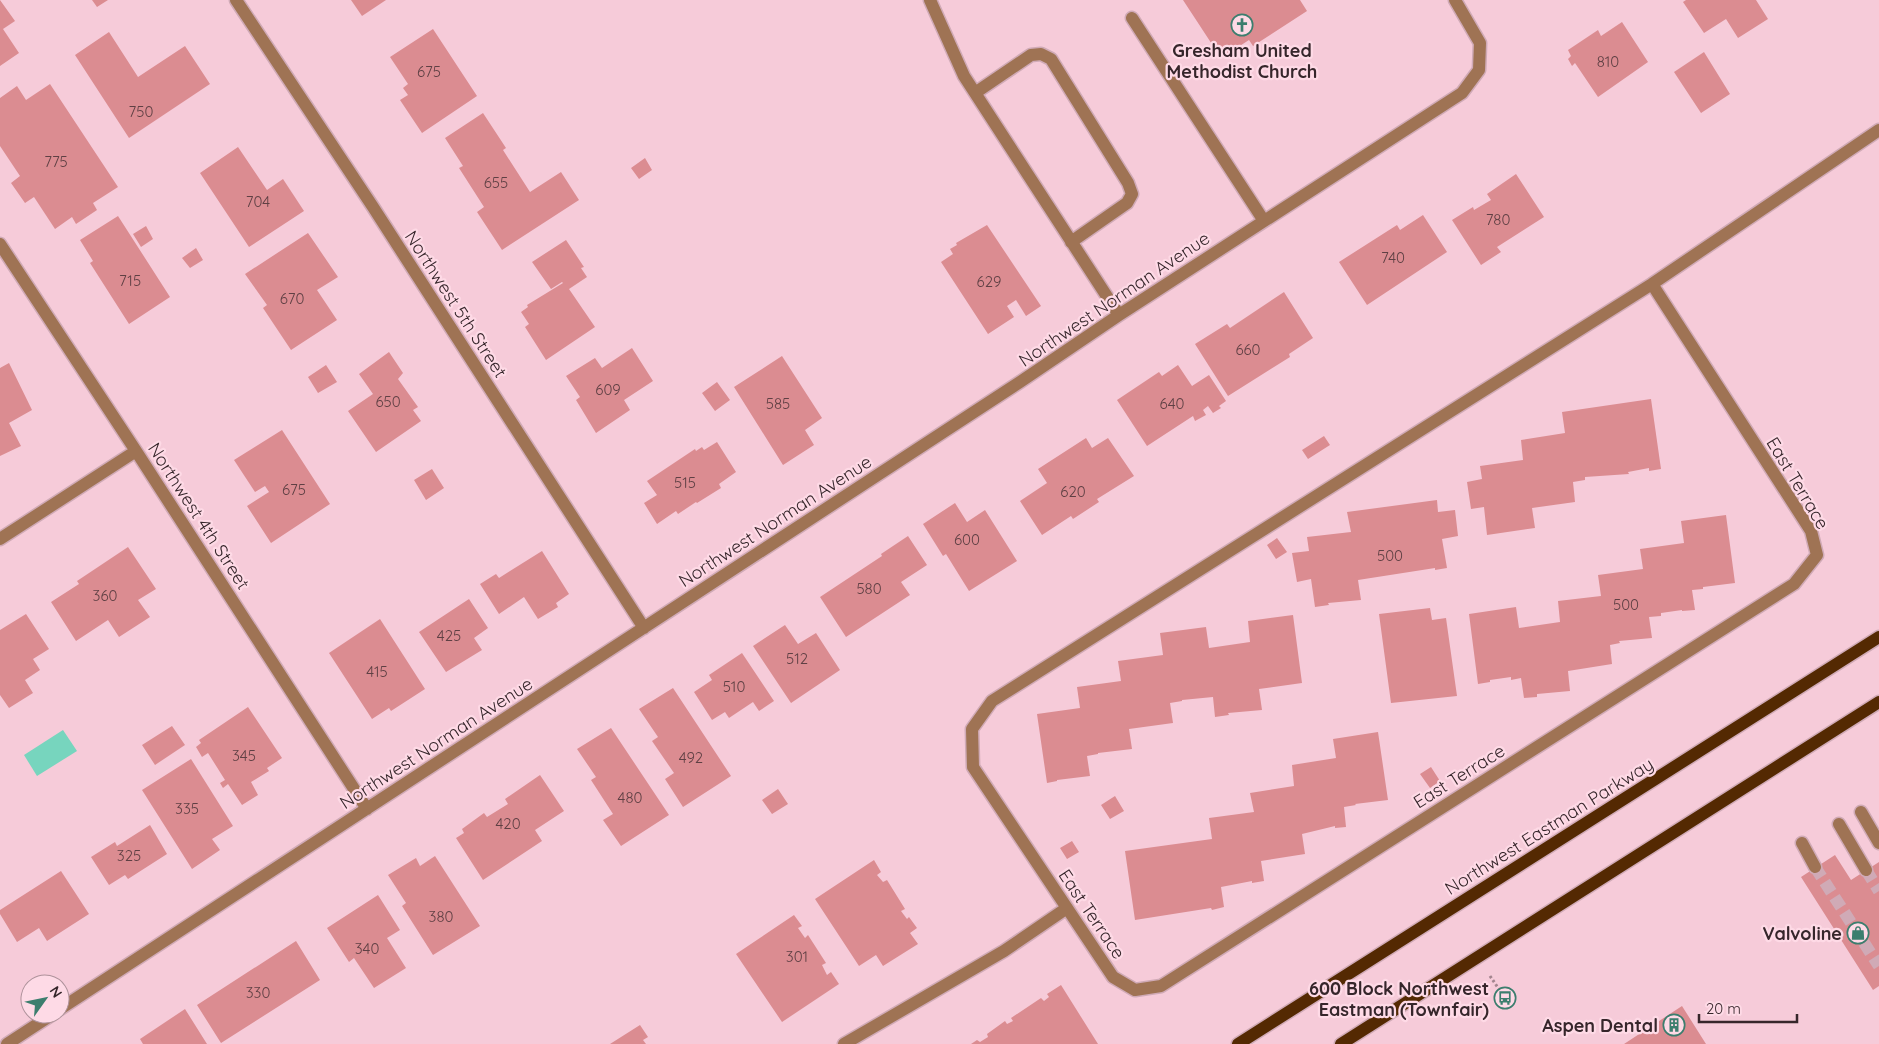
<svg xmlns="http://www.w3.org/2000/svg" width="1879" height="1044" viewBox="0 0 1879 1044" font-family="Quicksand,sans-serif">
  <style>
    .water { fill: #77d5be }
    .building { fill: #db8c91 }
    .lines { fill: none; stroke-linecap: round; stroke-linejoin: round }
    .minor-tunnel { stroke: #d0aab6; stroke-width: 12; stroke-dasharray: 12 6; stroke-linecap: butt }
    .minor-casing { stroke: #d0aab6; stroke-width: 15 }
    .major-casing { stroke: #d0aab6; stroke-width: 15 }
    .path { stroke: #a3848e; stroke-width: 3; stroke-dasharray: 2.5 2.5; stroke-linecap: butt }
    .minor { stroke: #9f7354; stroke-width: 12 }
    .major { stroke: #542902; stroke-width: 12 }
    .labels { text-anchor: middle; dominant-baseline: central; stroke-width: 4.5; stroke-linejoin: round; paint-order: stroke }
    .number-label { font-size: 15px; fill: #5f4044 }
    .poi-label { font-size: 18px; font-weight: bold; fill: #36262b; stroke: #fedae6; text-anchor: end }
    .street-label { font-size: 18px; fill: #36262b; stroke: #fedae6 }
  </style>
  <rect width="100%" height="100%" fill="#f6cbd9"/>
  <!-- water -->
  <path class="water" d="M63 730 77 751 37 776 24 755Z"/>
  <!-- building -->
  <path class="building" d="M0 0 15 21 3 29 19 53 0 66Z
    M92 0H108L97 7Z
    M351 0H386L362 16Z
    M1183 0H1300L1307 11 1253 46 1249 40 1221 58Z
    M1686 0H1756L1768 19 1738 38 1726 19 1704 33 1683 2Z
    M1622 22 1648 62 1598 97 1575 63 1572 66 1568 59 1571 56 1568 50 1598 30 1601 36Z
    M433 29 477 96 422 133 400 100 408 95 403 88 408 84 390 57Z
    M109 32 138 77 185 46 210 84 129 138 75 55Z
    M1704 52 1730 94 1701 113 1674 72Z
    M50 84 118 187 93 203 97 210 76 224 72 217 55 229 34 197 25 203 11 183 20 176 0 146V98L17 86 26 100Z
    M483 113 506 148 503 150 530 192 561 172 579 200 502 250 477 212 484 207 459 168 463 166 445 138Z
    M238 147 267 190 283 179 304 211 249 247 200 173Z
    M645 158 652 170 639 179 631 168Z
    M1516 174 1544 217 1497 247 1501 252 1481 265 1452 220 1473 207 1474 210 1491 200 1487 194Z
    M1423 215 1447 252 1367 305 1339 262 1397 225 1400 230Z
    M118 216 170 297 129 324 90 263 93 261 80 240Z
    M987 225 1041 306 1026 316 1016 300 1007 306 1014 317 988 334 941 262 953 254 950 249 957 245 956 243Z
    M146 226 153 239 141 247 133 234Z
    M308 233 338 277 317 290 337 320 291 350 263 308 267 305 245 274Z
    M566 240 584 267 581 268 587 277 569 289 595 327 546 360 525 327 529 324 521 312 528 307 527 305 563 283 562 282 551 289 532 262Z
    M196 248 203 260 190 268 182 258Z
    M1284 292 1313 338 1289 354 1290 357 1228 396 1195 344 1227 324 1230 328Z
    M632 348 653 381 624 400 630 410 596 433 576 400 580 397 566 376 595 358 602 368Z
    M389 352 403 373 398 379 418 407 413 410 421 421 376 452 348 411 373 394 359 374Z
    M782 356 822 418 805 430 814 445 783 465 734 387Z
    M9 363 32 410 9 423 21 446 0 456V368Z
    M326 365 337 382 318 393 308 377Z
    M1178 365 1192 386 1209 375 1226 401 1219 406 1221 408 1213 413 1208 406 1203 410 1206 415 1195 421 1193 416 1147 446 1117 400 1159 372 1162 376Z
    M717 382 730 400 715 411 702 393Z
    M1651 399 1661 469 1649 471V468L1628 472 1629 474 1585 477V480L1573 482 1575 502 1532 508 1535 528 1487 535 1484 507 1471 509 1467 482 1482 479 1480 466 1523 460 1521 440 1565 433 1562 412Z
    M282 430 330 504 271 543 247 506 269 492 265 486 255 492 234 460Z
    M1324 436 1330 445 1308 459 1302 450Z
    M1086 438 1092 448 1108 438 1134 476 1097 499 1099 502 1073 519 1071 516 1042 535 1020 501 1047 483 1038 469Z
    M717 442 736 472 719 484 721 488 697 503 696 502 678 514 676 511 657 524 644 503 657 495 647 481 695 449 696 451 702 447 704 450Z
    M432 469 444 488 426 500 414 480Z
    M1437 500 1438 512 1455 510 1458 536 1442 539 1447 568 1435 570V568L1358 580 1361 600 1328 603 1329 605 1315 607 1311 579 1297 582 1292 553 1309 551 1307 537 1351 532 1347 512Z
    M955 503 967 522 985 510 1017 561 969 591 946 554 943 556 923 524Z
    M1726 515 1735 583 1703 587V589L1692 590 1695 610 1682 611V610L1661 613V616L1649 617 1652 638 1619 641 1620 643 1610 645 1612 664 1568 671 1570 691 1537 694V697L1524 698 1521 678 1511 680V677L1490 680V682L1478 684 1469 614 1516 607 1519 628 1560 622 1558 601 1601 596 1598 575 1643 569 1640 549 1684 543 1681 521Z
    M908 536 927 565 901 582 910 595 846 637 820 597 882 556 881 554Z
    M1277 538 1287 552 1276 559 1267 545Z
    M128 547 156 589 138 600 150 617 119 637 108 620 76 641 51 602 79 584 77 581Z
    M542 551 569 594 556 603 558 607 538 619 524 597 499 614 480 584 496 574 499 578Z
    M469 599 488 628 474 638 482 650 446 672 419 632Z
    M1430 608 1432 620 1446 618 1457 696 1391 703 1379 614Z
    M26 614 49 649 33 659 40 670 25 680 33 693 9 708 0 695V630Z
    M1293 615 1302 683 1259 689 1262 710 1228 713 1229 715 1215 717 1213 697 1182 700V701L1170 703 1173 723 1129 729 1132 749 1098 753V754L1087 756 1090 776 1057 780V781L1047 783 1037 714 1080 708 1077 687 1121 681 1118 661 1163 655 1160 633 1206 627 1209 648 1250 642 1248 621Z
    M380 619 425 689 391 711 389 708 372 719 329 653Z
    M785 625 798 644 816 633 840 670 791 703 753 646Z
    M742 653 774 701 759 711 753 702 729 718 725 712 712 720 694 692 712 680 709 675Z
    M673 688 731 776 683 807 665 779 674 773 652 741 658 737 639 709Z
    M248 707 282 758 267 768 269 771 251 782 258 795 242 805 228 784 223 788 220 783 225 780 208 753 202 757 196 747 201 743 199 740Z
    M172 726 185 745 155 765 142 745Z
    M611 728 669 815 621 846 603 820 613 814 591 780 596 777 577 749Z
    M1378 732 1388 800 1355 804 1356 805 1344 807 1346 827 1335 828V826L1302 834 1305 854 1261 861 1264 881 1252 883V881L1221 887 1224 907 1212 910 1211 908 1135 920 1125 851 1212 839 1209 818 1254 812 1250 793 1294 786 1292 765 1336 758 1333 739Z
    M191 759 233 826 212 839 220 850 192 869 142 790Z
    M1431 767 1440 781 1430 788 1420 774Z
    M540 775 564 811 535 830 542 841 483 880 456 838 464 833 462 829 484 813 487 817 508 804 505 799Z
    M778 789 788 804 772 814 762 800Z
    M1115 796 1124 811 1110 819 1101 805Z
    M150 825 167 854 128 879 125 875 109 885 91 857 115 842 117 846Z
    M1072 841 1079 852 1067 859 1060 848Z
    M1835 855 1851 880 1879 862V986L1873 990 1801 877Z
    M435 856 480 926 433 955 402 906 406 903 388 875 416 858 420 866Z
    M874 860 881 872 877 875 883 882 887 880 905 909 901 911 907 919 909 917 917 928 910 933 918 944 883 966 876 955 859 966 815 899Z
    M61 871 89 914 47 941 39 928 17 942 0 914V910Z
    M378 895 400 930 387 938 406 968 374 988 354 958 349 962 327 928Z
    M794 915 802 926 798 928 805 938 808 935 826 963 822 965 827 975 831 972 839 984 782 1022 736 954Z
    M296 941 320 980 221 1043 197 1005Z
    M1061 985 1098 1044H971L977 1040 980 1042 988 1037 987 1034 1005 1021 1007 1024 1013 1021 1011 1018 1041 998 1044 1001 1049 997 1047 994Z
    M1682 1006 1706 1044H1624Z
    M185 1009 207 1044H143L140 1039Z
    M640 1025 648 1037 643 1040 646 1044H610Z"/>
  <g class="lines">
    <!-- minor-tunnel -->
    <path class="minor-tunnel" d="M1815 867 1879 966
      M1866 870 1879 891"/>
    <!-- minor casing -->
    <g class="minor-casing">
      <path id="minor" d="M236 0 373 207 644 628
        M930 0 964 76 1119 315
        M1132 18 1264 221
        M975 93 1031 55 1041 54 1051 59 1128 183 1132 194 1127 203 1071 242
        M0 244 136 451 367 809
        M1652 284 1811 531 1817 555 1794 584 1161 986 1135 990 1113 977 973 767 972 729 992 701 1652 284 1879 130
        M0 539 136 451
        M1861 812 1879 843
        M1839 824 1866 870
        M1802 843 1815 867
        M60 1009 1020 382 1119 315 1462 93 1479 70 1480 43 1455 0
        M7 1044 53 1014
        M844 1044 1004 951 1067 908"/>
    </g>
    <!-- major casing -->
    <g class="major-casing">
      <path id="major" d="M1238 1044 1879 637
        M1341 1044 1879 702"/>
    </g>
    <!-- path -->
    <path class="path" d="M1490 976 1505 998"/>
    <!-- minor -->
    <use href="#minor" class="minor"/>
    <!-- major -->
    <use href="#major" class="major"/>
  </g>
  <!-- icons -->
  <defs>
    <g id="church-ring" transform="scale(1.125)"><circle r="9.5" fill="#fedae6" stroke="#3c7e6e" stroke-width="1.5"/><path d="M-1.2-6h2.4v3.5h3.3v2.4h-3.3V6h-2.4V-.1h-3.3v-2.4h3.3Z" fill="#3c7e6e"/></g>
    <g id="shop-ring" transform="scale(1.125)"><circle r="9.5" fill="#fedae6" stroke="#3c7e6e" stroke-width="1.5"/><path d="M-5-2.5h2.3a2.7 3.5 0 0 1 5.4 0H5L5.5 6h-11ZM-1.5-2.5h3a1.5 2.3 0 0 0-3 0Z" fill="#3c7e6e"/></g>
    <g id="bus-ring" transform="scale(1.125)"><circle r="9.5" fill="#fedae6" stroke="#3c7e6e" stroke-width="1.5"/><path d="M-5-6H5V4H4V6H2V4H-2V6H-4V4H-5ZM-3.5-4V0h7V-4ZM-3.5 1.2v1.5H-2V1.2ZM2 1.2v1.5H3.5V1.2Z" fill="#3c7e6e"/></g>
    <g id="building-ring" transform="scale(1.125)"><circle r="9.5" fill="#fedae6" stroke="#3c7e6e" stroke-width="1.5"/><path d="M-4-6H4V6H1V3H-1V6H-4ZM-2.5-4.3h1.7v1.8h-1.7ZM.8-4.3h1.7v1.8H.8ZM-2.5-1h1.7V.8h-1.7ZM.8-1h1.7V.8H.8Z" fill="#3c7e6e"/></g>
  </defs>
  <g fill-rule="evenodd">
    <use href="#church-ring" x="1242" y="25"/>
    <use href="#shop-ring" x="1858" y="933"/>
    <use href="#bus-ring" x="1505" y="998"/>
    <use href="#building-ring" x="1674" y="1025"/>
  </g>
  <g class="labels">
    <!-- number labels -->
    <g class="number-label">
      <text x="1608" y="61">810</text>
      <text x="429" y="71">675</text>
      <text x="141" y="111">750</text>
      <text x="56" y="161">775</text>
      <text x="496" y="182">655</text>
      <text x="258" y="201">704</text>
      <text x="1498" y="219">780</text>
      <text x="1393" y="257">740</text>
      <text x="130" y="280">715</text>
      <text x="989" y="281">629</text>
      <text x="292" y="298">670</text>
      <text x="1248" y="349">660</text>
      <text x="608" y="389">609</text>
      <text x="388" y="401">650</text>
      <text x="778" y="403">585</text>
      <text x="1172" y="403">640</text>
      <text x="685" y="482">515</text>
      <text x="294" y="489">675</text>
      <text x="1073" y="491">620</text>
      <text x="967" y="539">600</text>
      <text x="1390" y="555">500</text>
      <text x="869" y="588">580</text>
      <text x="105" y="595">360</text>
      <text x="1626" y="604">500</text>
      <text x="449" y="635">425</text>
      <text x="797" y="658">512</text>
      <text x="377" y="671">415</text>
      <text x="734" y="686">510</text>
      <text x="244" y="755">345</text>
      <text x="691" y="757">492</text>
      <text x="630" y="797">480</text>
      <text x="187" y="808">335</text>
      <text x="508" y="823">420</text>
      <text x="129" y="855">325</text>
      <text x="441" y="916">380</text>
      <text x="367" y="948">340</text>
      <text x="797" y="956">301</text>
      <text x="258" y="992">330</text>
    </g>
    <!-- poi labels -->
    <g class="poi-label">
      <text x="1242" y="50" text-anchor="middle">Gresham United<tspan x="1242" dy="21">Methodist Church</tspan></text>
      <text x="1842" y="933">Valvoline</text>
      <text x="1489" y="988">600 Block Northwest<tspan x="1489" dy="21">Eastman (Townfair)</tspan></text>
      <text x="1658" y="1025">Aspen Dental</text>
    </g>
    <!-- street labels -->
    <g class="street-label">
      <text transform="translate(1114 299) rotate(-34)">Northwest Norman Avenue</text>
      <text transform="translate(456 304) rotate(57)">Northwest 5th Street</text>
      <text transform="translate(1798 483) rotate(59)">East Terrace</text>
      <text transform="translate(199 516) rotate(57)">Northwest 4th Street</text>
      <text transform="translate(775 521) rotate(-33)">Northwest Norman Avenue</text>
      <text transform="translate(436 743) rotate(-33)">Northwest Norman Avenue</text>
      <text transform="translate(1459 776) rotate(-32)">East Terrace</text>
      <text transform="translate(1549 826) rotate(-32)">Northwest Eastman Parkway</text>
      <text transform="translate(1092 914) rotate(56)">East Terrace</text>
    </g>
  </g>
  <!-- north arrow -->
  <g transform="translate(45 999) rotate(57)"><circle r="24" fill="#fedae6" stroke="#ae929b"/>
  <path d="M0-4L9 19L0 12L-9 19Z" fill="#3c7e6e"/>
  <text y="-8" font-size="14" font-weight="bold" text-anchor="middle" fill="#36262b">N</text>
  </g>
  <!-- scale -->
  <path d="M1699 1014v8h98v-8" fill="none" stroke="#36262b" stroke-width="2.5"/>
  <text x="1706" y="1014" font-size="15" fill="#36262b" stroke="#fedae6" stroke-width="4" paint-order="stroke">20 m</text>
</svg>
